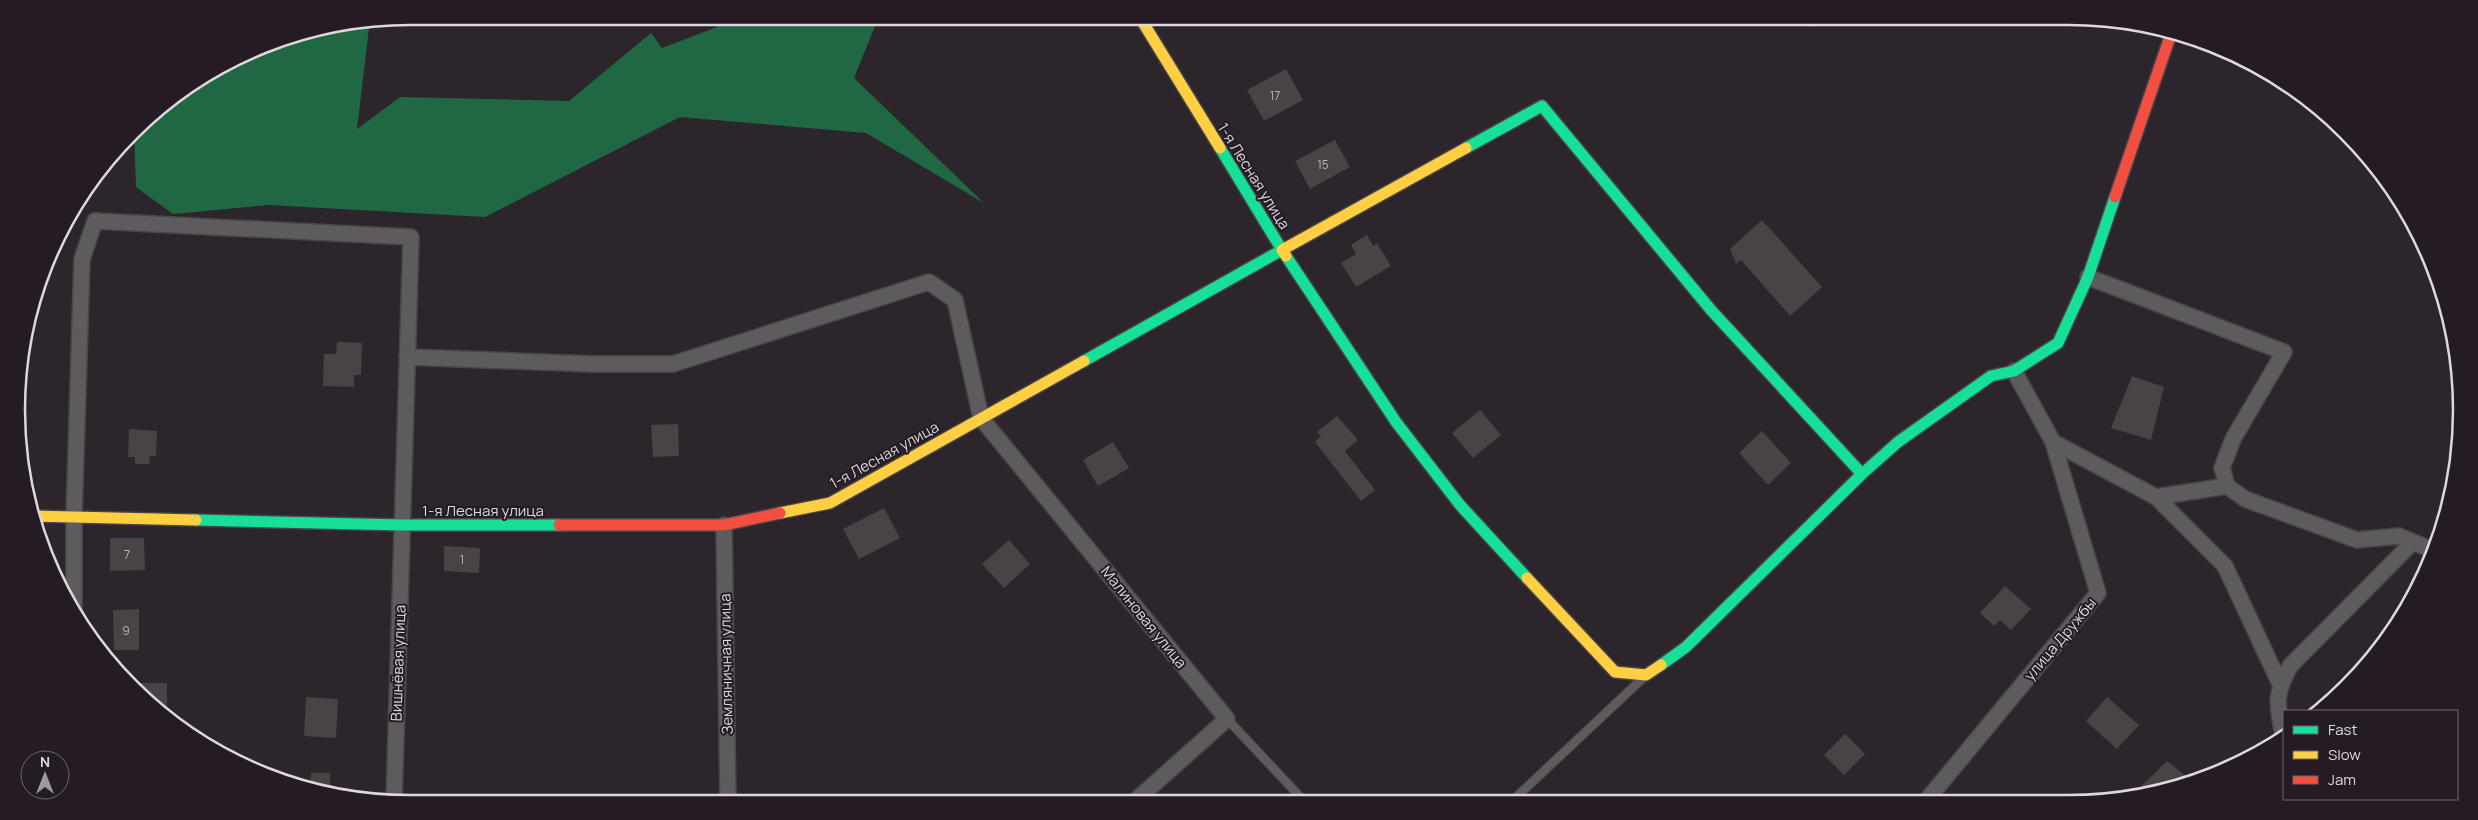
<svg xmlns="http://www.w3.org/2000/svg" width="2478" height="820" viewBox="0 0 2478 820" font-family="Manrope,sans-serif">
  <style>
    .forest { fill: #206744 }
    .building { fill: #494345 }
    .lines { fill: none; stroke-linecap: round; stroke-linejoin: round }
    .lane-casing { stroke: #484448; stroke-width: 10 }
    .street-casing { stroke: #484448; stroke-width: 18 }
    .fast-casing { stroke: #484448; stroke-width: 14 }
    .slow-casing { stroke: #484448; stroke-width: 14 }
    .jam-casing { stroke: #484448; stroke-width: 14 }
    .lane { stroke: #5e5b5e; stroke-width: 8 }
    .street { stroke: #5e5b5e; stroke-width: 15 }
    .fast { stroke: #16e098; stroke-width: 11 }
    .slow { stroke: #ffcf43; stroke-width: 11 }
    .jam { stroke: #f24e42; stroke-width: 11 }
    .labels { text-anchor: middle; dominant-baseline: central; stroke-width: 4; stroke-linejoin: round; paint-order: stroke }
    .number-label { font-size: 12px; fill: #b9b2b8 }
    .street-label { font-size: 15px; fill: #ded7de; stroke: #241b24 }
    .rim { fill: none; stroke: #ded7de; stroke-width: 2.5 }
  </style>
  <rect width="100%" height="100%" fill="#2c262c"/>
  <!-- forest -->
  <path class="forest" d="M729 16H879L854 78 984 203 866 133 680 117 485 217 268 205 173 214 136 187 134 132 150 114 260 46 333 24 370 20 357 129 400 97 569 101 651 33 662 48 717 27Z"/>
  <!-- building -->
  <path class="building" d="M1286 69 1303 100 1264 121 1247 90Z
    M1335 140 1350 167 1310 189 1295 161Z
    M1762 220 1822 287 1790 316 1741 260 1736 264 1730 249Z
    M1367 235 1373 246 1377 243 1391 266 1356 287 1341 263 1356 254 1351 245Z
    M337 342 362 343 361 375H354V387L323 386 324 354H336Z
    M2132 376 2164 387 2151 440 2111 428Z
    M1480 410 1501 435 1473 458 1452 433Z
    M1337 416 1358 440 1345 451 1375 490 1361 501 1315 442 1321 436 1317 432Z
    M678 424 679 456 653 457 651 425Z
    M129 429 157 431 156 456H150L149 464H135V457H128Z
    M1762 431 1791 463 1768 485 1739 453Z
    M1113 442 1129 468 1098 486 1083 460Z
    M884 508 900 538 859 559 843 529Z
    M110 538H144L145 570 110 571Z
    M1009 540 1030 564 1004 588 982 564Z
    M444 546 480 548 479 573 444 571Z
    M2005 586 2031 609 2011 630 2000 620 1994 626 1980 613Z
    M139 609V650H114L113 610Z
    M127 683H167V717L131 688Z
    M306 697 338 699 336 738 304 736Z
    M2107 697 2139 725 2117 749 2086 721Z
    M1845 734 1865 754 1844 775 1824 755Z
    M2167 761 2192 781 2129 798Z
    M311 773H330V793L310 791Z"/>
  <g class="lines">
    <!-- lane casing -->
    <g class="lane-casing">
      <path id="lane" d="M1227 719 1305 802
        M1511 802 1643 678"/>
    </g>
    <!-- street casing -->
    <g class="street-casing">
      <path id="street" d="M1807 16 1811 18
        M2088 277 2284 352 2233 439 2222 468 2227 486 2245 499 2357 540 2399 536 2432 550
        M407 357 593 364H673L929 282 955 300 981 418 1227 719 1134 802
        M2053 442 2156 497 2225 566 2280 684
        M2156 497 2227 486
        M724 525 728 803
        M74 610V517L82 259 95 221 411 237 394 802
        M2283 734C2276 704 2275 692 2291 665L2413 542
        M1926 801 2098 593 2053 442 2014 371"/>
    </g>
    <!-- fast casing -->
    <g class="fast-casing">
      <path id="fast" d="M1466 148 1542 106 1711 310 1862 474
        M1286 256 1396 422 1460 505 1527 578
        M1084 361 1282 250 1220 148
        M196 520 402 525H559
        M1661 665 1686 647 1862 474 1898 442 1991 376 2014 371 2058 343 2088 277 2115 197"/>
    </g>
    <!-- slow casing -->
    <g class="slow-casing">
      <path id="slow" d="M1139 16 1220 148
        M1286 256 1282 250 1466 148
        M780 513 830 503 1084 361
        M32 516 196 520
        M1527 578 1615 672 1646 675 1661 665"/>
    </g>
    <!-- jam casing -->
    <g class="jam-casing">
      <path id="jam" d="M2115 197 2172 31
        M559 525H724L780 513"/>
    </g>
    <!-- lane -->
    <use href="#lane" class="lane"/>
    <!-- street -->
    <use href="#street" class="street"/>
    <!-- fast -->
    <use href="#fast" class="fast"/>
    <!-- slow -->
    <use href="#slow" class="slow"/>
    <!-- jam -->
    <use href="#jam" class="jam"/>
  </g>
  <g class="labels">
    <!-- number labels -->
    <g class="number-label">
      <text x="1275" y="95">17</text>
      <text x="1323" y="164">15</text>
      <text x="127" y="554">7</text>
      <text x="462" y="559">1</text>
      <text x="126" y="630">9</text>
    </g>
    <!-- street labels -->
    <g class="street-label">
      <text transform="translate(1254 176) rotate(58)">1-я Лесная улица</text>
      <text transform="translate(884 455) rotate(-29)">1-я Лесная улица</text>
      <text x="483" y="510">1-я Лесная улица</text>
      <text transform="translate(1144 617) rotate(51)">Малиновая улица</text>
      <text transform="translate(2060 639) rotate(-50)">улица Дружбы</text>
      <text transform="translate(398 663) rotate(-88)">Вишнёвая улица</text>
      <text transform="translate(726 664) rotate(-91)">Земляничная улица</text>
    </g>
  </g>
  <!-- crop -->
  <path d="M0 0H2478V820H0ZM410 25H2068A385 385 0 0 1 2453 410V410A385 385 0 0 1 2068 795H410A385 385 0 0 1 25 410V410A385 385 0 0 1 410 25Z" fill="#241b24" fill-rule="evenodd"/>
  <path class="rim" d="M410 25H2068A385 385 0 0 1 2453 410V410A385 385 0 0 1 2068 795H410A385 385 0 0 1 25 410V410A385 385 0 0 1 410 25Z"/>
  <!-- legend -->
  <rect x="2283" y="710" width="175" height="90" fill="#241b24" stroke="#6e666e"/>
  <rect x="2293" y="726" width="25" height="8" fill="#16e098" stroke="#6e666e"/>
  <text x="2328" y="735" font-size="15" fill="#ded7de">Fast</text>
  <rect x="2293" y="751" width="25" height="8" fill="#ffcf43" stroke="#6e666e"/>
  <text x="2328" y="760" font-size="15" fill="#ded7de">Slow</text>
  <rect x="2293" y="776" width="25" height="8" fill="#f24e42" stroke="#6e666e"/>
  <text x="2328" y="785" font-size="15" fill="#ded7de">Jam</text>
  <!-- north arrow -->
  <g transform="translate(45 775)"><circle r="24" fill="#241b24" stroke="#6e666e"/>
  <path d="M0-4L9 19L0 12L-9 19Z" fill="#a099a0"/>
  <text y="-8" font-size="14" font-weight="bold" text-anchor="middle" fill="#ded7de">N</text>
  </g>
</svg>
